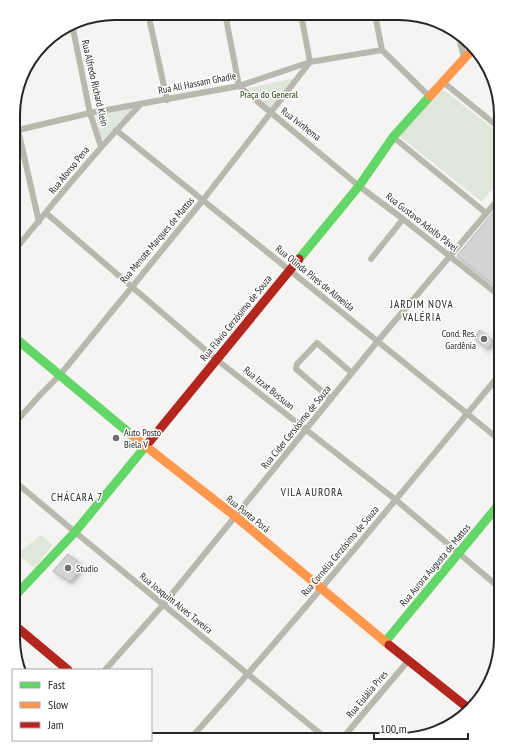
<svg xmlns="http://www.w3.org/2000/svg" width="514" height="753" viewBox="0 0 514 753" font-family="'PT Sans Narrow',sans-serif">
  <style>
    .green { fill: #e0e7da }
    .building { fill: #d4d2d2; stroke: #b6b4b3; filter: url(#shadow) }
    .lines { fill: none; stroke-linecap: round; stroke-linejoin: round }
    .street { stroke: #b9b8ae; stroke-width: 6 }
    .fast { stroke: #63d668; stroke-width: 9 }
    .slow { stroke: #ff974d; stroke-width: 9 }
    .jam { stroke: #b3261e; stroke-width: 9 }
    .poi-dot { fill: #6f6f6d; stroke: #fff; stroke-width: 1.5 }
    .labels { text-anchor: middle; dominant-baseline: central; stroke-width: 3; stroke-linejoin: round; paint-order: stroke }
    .street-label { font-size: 10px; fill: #272725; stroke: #fff }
    .park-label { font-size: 10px; fill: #183300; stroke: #fff }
    .poi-label { font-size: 10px; fill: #272725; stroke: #fff; text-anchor: start }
    .neighbourhood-label { font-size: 11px; letter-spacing: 1px; fill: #272725; stroke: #fff }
    .rim { fill: none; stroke: #272725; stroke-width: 2 }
  </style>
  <defs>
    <filter id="shadow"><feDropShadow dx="2.5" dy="2.5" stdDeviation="2" flood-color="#0004"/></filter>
  </defs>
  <rect width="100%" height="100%" fill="#f5f4f2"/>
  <!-- green -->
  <path class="green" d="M295 78 270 109 248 88Z
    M437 85 501 134V178L482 202 398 135Z
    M135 106 101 142 96 114Z
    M41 535 53 545 34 568 17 554Z"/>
  <!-- building -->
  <path class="building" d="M501 203V291L457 256Z
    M480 330 493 341 487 349 474 338Z
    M68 554 83 566 70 582 53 571Z"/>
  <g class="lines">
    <!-- street -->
    <path class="street" d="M148 13 167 100
      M225 13 239 86 359 186 403 219 501 297
      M375 14 382 50
      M72 24 90 113 101 147
      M458 33 464 58
      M382 50 430 97
      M443 82 501 129
      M14 112 39 222
      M116 130 501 441
      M14 131 90 113 239 86 310 62 382 50
      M393 137 486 213
      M46 213 217 360 396 500 501 589
      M14 251C55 201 96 151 141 104
      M371 259 403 219
      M331 399 296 369 297 364 317 343 352 373
      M13 425 40 395 60 375 203 200 310 62 301 14
      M13 480 75 532 328 740
      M105 670 163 605 377 342 501 196
      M190 739C297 620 399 496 501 373
      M341 740 408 661"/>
    <!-- fast -->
    <path class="fast" d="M299 259 359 186 393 137 430 96
      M14 337 134 437
      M13 598 75 532 150 441
      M385 642 501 502"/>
    <!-- slow -->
    <path class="slow" d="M430 96 473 49
      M134 437 236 517 389 645
      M151 738 152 739"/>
    <!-- jam -->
    <path class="jam" d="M150 441 299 259
      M13 624 68 670
      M389 645 468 708"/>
  </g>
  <!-- markers -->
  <g class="poi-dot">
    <circle cx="484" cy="339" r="4"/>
    <circle cx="116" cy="438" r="4"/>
    <circle cx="68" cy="568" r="4"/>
  </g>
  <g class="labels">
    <!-- street labels -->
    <g class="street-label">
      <text transform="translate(95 83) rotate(77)">Rua Alfredo Richard Klein</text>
      <text transform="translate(197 83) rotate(-11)">Rua Ali Hassam Ghadie</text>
      <text transform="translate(301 124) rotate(38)">Rua Ivinhema</text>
      <text transform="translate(69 170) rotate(-51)">Rua Afonso Pena</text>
      <text transform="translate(422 222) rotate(38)">Rua Gustavo Adolfo Pável</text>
      <text transform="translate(157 240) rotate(-50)">Rua Menote Marques de Mattos</text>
      <text transform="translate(315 278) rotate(39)">Rua Olinda Pires de Almeida</text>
      <text transform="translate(236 318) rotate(-51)">Rua Flávio Cerzósimo de Souza</text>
      <text transform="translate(269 388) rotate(39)">Rua Izzat Bussuan</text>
      <text transform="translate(296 427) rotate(-51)">Rua Cider Cersósimo de Souza</text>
      <text transform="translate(248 514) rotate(39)">Rua Ponta Porã</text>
      <text transform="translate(340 551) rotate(-50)">Rua Cornélia Cerzósimo de Souza</text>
      <text transform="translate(435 565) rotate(-50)">Rua Aurora Augusta de Mattos</text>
      <text transform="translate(176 603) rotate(39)">Rua Joaquim Alves Taveira</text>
      <text transform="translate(367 694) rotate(-50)">Rua Eulália Pires</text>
    </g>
    <!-- park labels -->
    <g class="park-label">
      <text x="269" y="94">Praça do General</text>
    </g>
    <!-- poi labels -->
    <g class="poi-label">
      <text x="476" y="333" text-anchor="end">Cond. Res.<tspan x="476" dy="12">Gardênia</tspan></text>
      <text x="124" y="432">Auto Posto<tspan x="124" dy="12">Biela V</tspan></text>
      <text x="76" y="568">Studio</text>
    </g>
    <!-- neighbourhood labels -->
    <g class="neighbourhood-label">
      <text x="422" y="304">JARDIM NOVA<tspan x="422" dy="13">VALÉRIA</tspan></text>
      <text x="312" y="492">VILA AURORA</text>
      <text x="77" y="497">CHÁCARA 7</text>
    </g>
  </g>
  <!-- crop -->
  <path d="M0 0H514V753H0ZM115 20H399A95 95 0 0 1 494 115V638A95 95 0 0 1 399 733H115A95 95 0 0 1 20 638V115A95 95 0 0 1 115 20Z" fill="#fff" fill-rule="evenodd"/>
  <path class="rim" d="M115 20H399A95 95 0 0 1 494 115V638A95 95 0 0 1 399 733H115A95 95 0 0 1 20 638V115A95 95 0 0 1 115 20Z"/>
  <!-- legend -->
  <rect x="12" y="669" width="140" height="72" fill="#ffffff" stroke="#a9a9a8"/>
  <rect x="20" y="682" width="20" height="6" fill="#63d668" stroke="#a9a9a8"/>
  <text x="48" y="689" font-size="12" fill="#272725">Fast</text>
  <rect x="20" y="702" width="20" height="6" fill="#ff974d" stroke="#a9a9a8"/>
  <text x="48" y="709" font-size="12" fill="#272725">Slow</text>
  <rect x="20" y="722" width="20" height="6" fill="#b3261e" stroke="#a9a9a8"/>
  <text x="48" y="729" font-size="12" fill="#272725">Jam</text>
  <!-- scale -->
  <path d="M374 733v6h94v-6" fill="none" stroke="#272725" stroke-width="2"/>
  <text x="380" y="733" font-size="12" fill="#272725" stroke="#ffffff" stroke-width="3" paint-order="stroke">100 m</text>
</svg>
